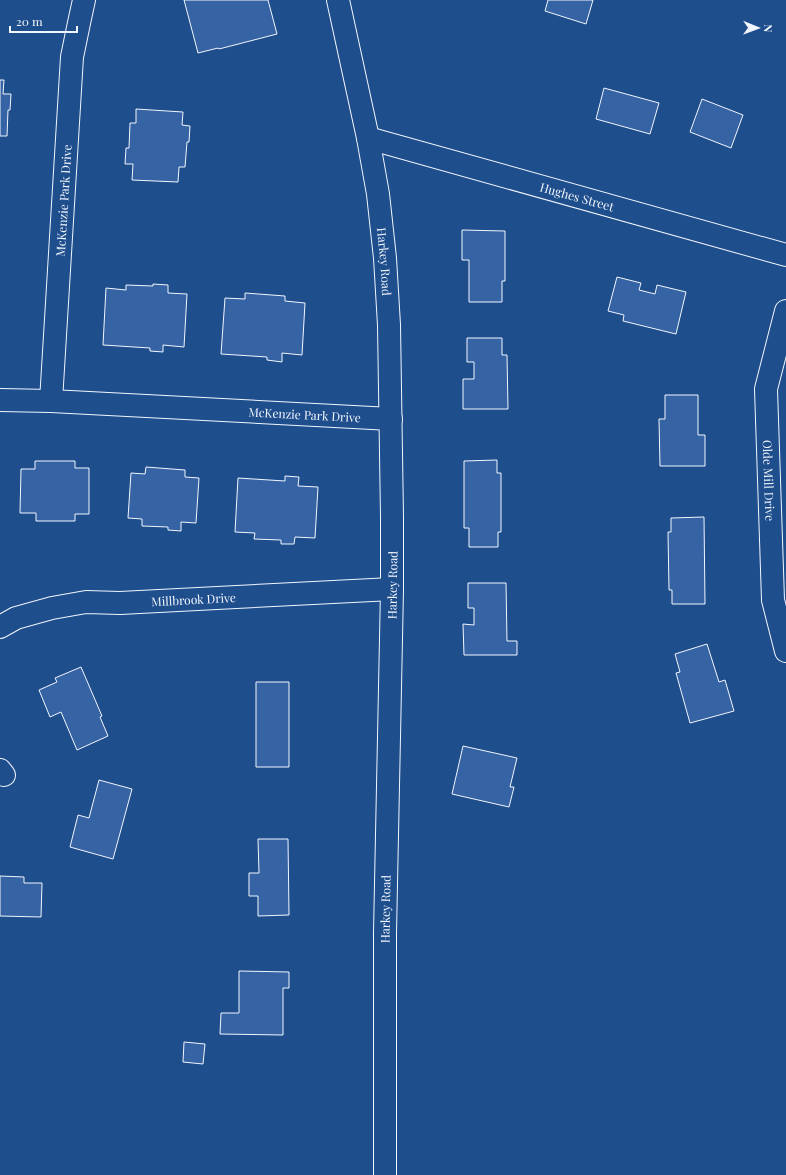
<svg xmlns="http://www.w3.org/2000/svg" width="786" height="1175" viewBox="0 0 786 1175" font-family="'Playfair Display',serif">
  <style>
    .building { fill: #3563a3; stroke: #f2f6ff }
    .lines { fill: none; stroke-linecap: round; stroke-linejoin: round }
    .minor-casing { stroke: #f2f6ff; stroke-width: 24 }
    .minor { stroke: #1f4e8c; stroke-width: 22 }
    .labels { text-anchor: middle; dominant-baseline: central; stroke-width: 3; stroke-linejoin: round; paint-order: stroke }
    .street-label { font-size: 12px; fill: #f2f6ff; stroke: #1f4e8c }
  </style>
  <rect width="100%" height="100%" fill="#1f4e8c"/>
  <!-- building -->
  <path class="building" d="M184 0H268L277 34 219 49 218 48 198 53Z
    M548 0H593L586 24 545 11Z
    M0 80H4L3 94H11L10 110H8L7 136H0Z
    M604 88 659 103 650 134 596 119Z
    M702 99 743 115 731 148 690 132Z
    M136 109 183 112 182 125 190 126 189 142H187L185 167H179L178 182 132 180 133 164H125L126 148H129L130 123H136Z
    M462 230 505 231V281H502V302H469V260H462Z
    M617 277 641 283 639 290 655 294 657 285 686 292 676 334 623 321 624 315 608 311Z
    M153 284 168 285V293L187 294 184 347 163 345V352L150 351V348L103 345 106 288 126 290V285L153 286Z
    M245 293 285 296V301L305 303 302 355 282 353V362L267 360V357L221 354 225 298 245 299Z
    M467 338H502V355H507L508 409H463V379H474V362H467Z
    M665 395H698V435H705V466H660L659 419H665Z
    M497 460V473H501V532H498V547H469V528H464V461Z
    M35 461H75V468H89V514H75V521H36V513H20L21 469H35Z
    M146 467 185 470V477L199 478 196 523 181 522V531L168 530V527L142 526V519L128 518 131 473 145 474Z
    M285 476 299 477 298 486 318 487 315 538 295 537 294 544H281V540L254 539 255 533 235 532 238 478 285 481Z
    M704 517 705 604H672V590H669L668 532H671V518Z
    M468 583H506L507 641H517V655H464L463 624 474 625V608H468Z
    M707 644 719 682 725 680 734 711 690 723 676 673 680 672 675 654Z
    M81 667 102 716 100 717 108 736 77 750 61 712 50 717 39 690 57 682 55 678Z
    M256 682H289V767H256Z
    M463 746 517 758 510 787H514L509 807 452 794Z
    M99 780 132 789 113 859 70 847 78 815 89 818Z
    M258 839H288L289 915 258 916V896H249V873H259Z
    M0 876 24 877V883H42L41 917 0 916Z
    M239 971 289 972V988H283V1035L220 1034 221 1013H239Z
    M184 1042 205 1044 203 1064 183 1062Z"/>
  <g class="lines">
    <!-- minor casing -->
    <g class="minor-casing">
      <g id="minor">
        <path id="s1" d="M338 0 368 138 378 194 385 258 389 325 392 517V589L385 933V1175"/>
        <path id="s2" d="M368 138 786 255"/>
        <path id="s3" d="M786 311 766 389 773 600 786 651"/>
        <path id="s4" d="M0 400 51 401 391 419"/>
        <path id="s5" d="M51 401 72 57 79 23 84 0"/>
        <path id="s6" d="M0 627 16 618 52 608 86 602 120 603 392 589"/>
        <path d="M0 770 4 775"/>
      </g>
    </g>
    <!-- minor -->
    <use href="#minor" class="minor"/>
  </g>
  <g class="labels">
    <!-- street labels -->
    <g class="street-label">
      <text stroke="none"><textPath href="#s2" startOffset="217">Hughes Street</textPath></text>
      <text stroke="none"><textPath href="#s5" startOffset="201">McKenzie Park Drive</textPath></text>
      <text stroke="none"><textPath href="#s1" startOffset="266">Harkey Road</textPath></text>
      <text stroke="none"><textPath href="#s4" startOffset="305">McKenzie Park Drive</textPath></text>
      <text stroke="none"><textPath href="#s3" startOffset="172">Olde Mill Drive</textPath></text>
      <text transform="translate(392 585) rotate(-89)">Harkey Road</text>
      <text stroke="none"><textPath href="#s6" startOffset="198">Millbrook Drive</textPath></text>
      <text transform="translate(385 909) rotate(-89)">Harkey Road</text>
    </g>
  </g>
  <!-- north arrow -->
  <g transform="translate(758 28) rotate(91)" stroke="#1f4e8c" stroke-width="3" paint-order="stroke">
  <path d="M0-3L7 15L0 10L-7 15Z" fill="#f2f6ff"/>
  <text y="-6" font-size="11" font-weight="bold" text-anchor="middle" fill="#f2f6ff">N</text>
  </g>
  <!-- scale -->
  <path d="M10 26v6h67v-6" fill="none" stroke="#f2f6ff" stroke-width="2"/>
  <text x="16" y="26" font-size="12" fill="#f2f6ff" stroke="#1f4e8c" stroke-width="3" paint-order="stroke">20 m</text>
</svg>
